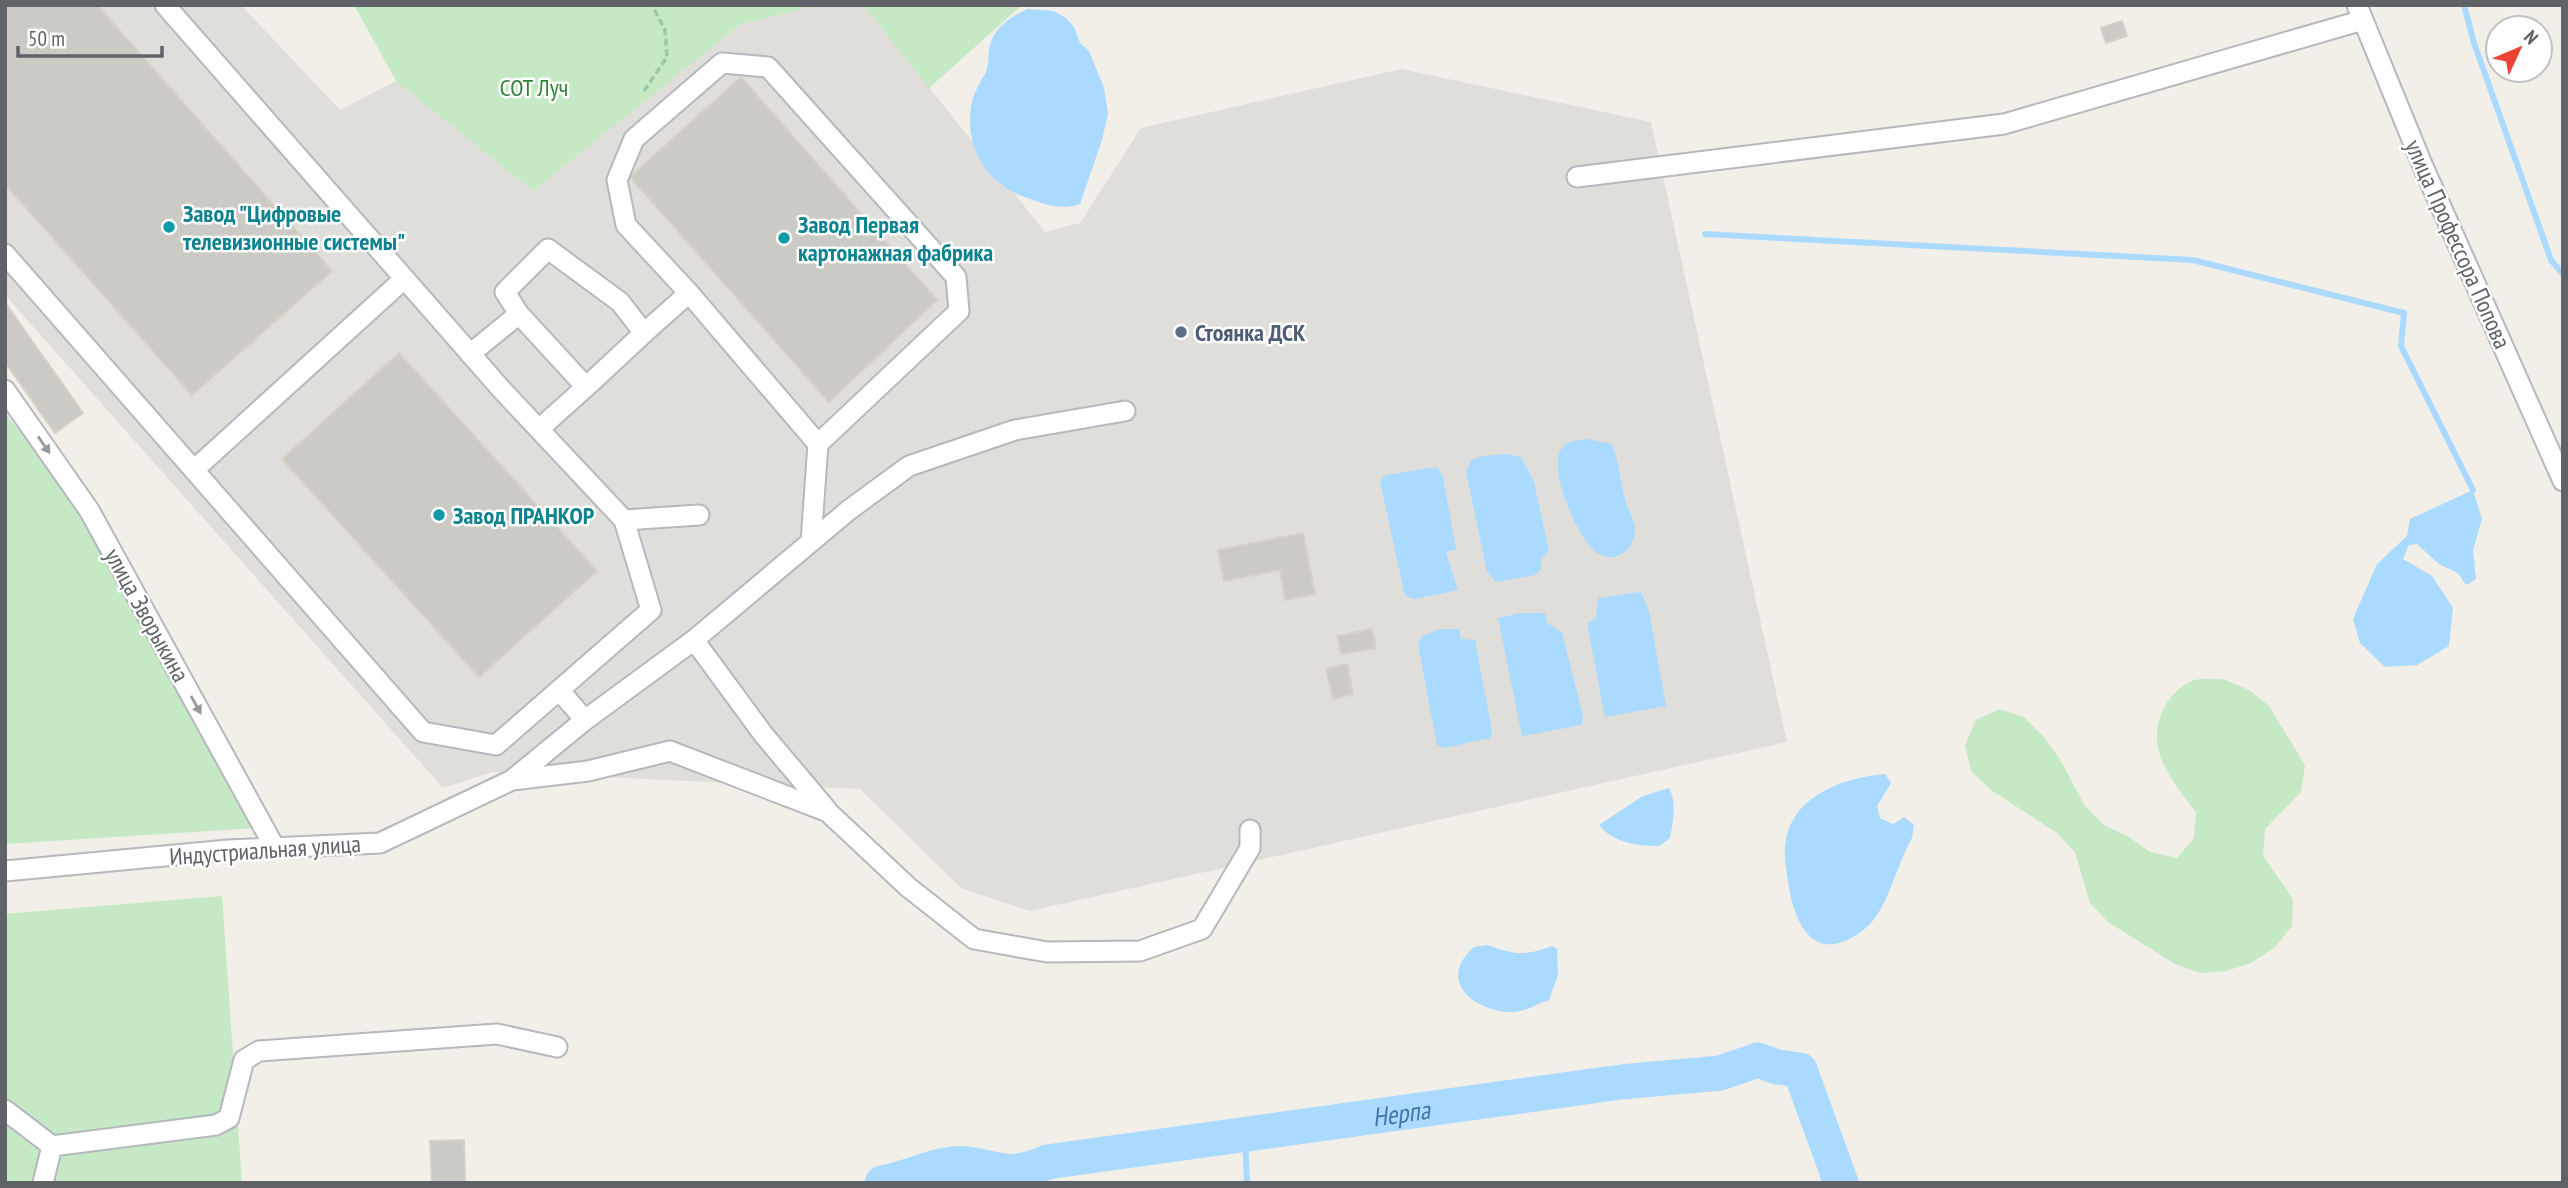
<svg xmlns="http://www.w3.org/2000/svg" width="2568" height="1188" viewBox="0 0 2568 1188" font-family="'PT Sans Narrow',sans-serif">
  <style>
    .industrial { fill: #e0deda }
    .green { fill: #c5e8c5 }
    .water { fill: #aadaff }
    .lines { fill: none; stroke-linecap: round; stroke-linejoin: round }
    .stream { stroke: #aadaff; stroke-width: 6 }
    .river { stroke: #aadaff; stroke-width: 35 }
    .building { fill: #cccac5; stroke: #d6d1c6; stroke-width: 2 }
    .minor-casing { stroke: #b5b8bc; stroke-width: 23 }
    .path { stroke: #9cc7a9; stroke-width: 3.5; stroke-dasharray: 7 3.5; stroke-linecap: butt }
    .minor { stroke: #fff; stroke-width: 19 }
    .oneway { fill: #979a9d }
    .culture-dot { fill: #0f9aa8; stroke: #fff; stroke-width: 2.5 }
    .service-dot { fill: #5c6f8a; stroke: #fff; stroke-width: 2.5 }
    .labels { text-anchor: middle; dominant-baseline: central; stroke-width: 5; stroke-linejoin: round; paint-order: stroke }
    .park-label { font-size: 24px; fill: #348238; stroke: #fff }
    .culture-label { font-size: 24px; font-weight: bold; fill: #0d838f; stroke: #fff; text-anchor: start }
    .street-label { font-size: 24px; fill: #5f6368; stroke: #fff }
    .service-label { font-size: 24px; font-weight: bold; fill: #4e5e75; stroke: #fff; text-anchor: start }
    .water-label { font-size: 26px; font-style: italic; fill: #4174aa; stroke: #fff }
  </style>
  <rect width="100%" height="100%" fill="#f1efe8"/>
  <!-- industrial -->
  <path class="industrial" d="M5 5H241L340 110 396 81 533 191 741 24 820 5H863L1045 232 1080 223 1141 128 1401 69 1651 122 1787 742 1030 911 961 888 860 789 491 772 443 788 5 295Z"/>
  <!-- green -->
  <path class="green" d="M354 5H820L741 24 533 191 396 81Z
    M863 5H1022L929 88Z
    M5 413 81 509 257 828 5 844Z
    M2223 679 2249 690 2269 706 2305 765 2301 792 2265 829 2263 856 2293 899 2292 926 2275 947 2251 963 2226 971 2200 973 2175 964 2108 922 2090 903 2075 852 2057 833 1991 790 1971 771 1965 745 1976 720 1999 709 2024 717 2043 736 2059 758 2085 806 2104 825 2129 837 2150 852 2177 858 2194 838 2196 812C2181 793 2159 766 2157 741 2155 716 2171 688 2195 680 2203 678 2215 680 2223 679Z
    M222 896 242 1183H5V914Z"/>
  <!-- water -->
  <path class="water" d="M1028 9 1054 11 1066 18 1074 27 1080 43 1089 51 1104 88 1108 114 1102 140 1080 204C1063 210 1050 206 1033 200 990 187 965 153 971 107 973 93 980 83 986 72 989 63 988 54 990 45 995 27 1011 16 1028 9Z
    M1587 439 1612 444 1616 456C1620 472 1622 488 1626 503 1629 512 1634 519 1635 529 1635 548 1618 564 1599 554 1579 543 1546 467 1562 448 1568 441 1578 440 1587 439Z
    M1510 454 1522 458 1534 482 1549 551 1541 559V569L1535 575 1496 582 1487 572 1466 472 1471 460 1483 456Z
    M1437 467 1443 477 1456 549 1446 552 1458 590 1415 599 1405 596 1380 481 1386 475Z
    M2473 490 2482 519 2473 550 2476 579 2466 585 2458 573 2439 564 2417 544 2409 545 2403 559 2432 576 2453 608 2449 646 2417 665 2385 667 2360 643 2353 619 2377 564 2407 536 2410 519Z
    M1641 592 1649 611 1666 706 1605 717 1587 623 1596 619 1598 598Z
    M1520 613H1545L1547 623 1562 632 1583 716 1582 725 1522 736 1498 618Z
    M1440 629H1459L1461 639 1475 640 1492 731 1490 738 1444 748 1437 745 1418 644 1423 636Z
    M1885 774 1891 783 1877 806 1880 818 1893 824 1904 817 1914 825 1912 838C1897 864 1889 904 1870 924 1858 936 1836 950 1818 942 1802 934 1793 910 1790 893 1787 874 1782 854 1787 835 1797 794 1847 777 1885 774Z
    M1669 788C1677 802 1673 823 1670 838L1659 846C1637 846 1613 843 1599 825L1643 796Z
    M1488 945C1513 955 1526 956 1552 946L1557 949 1558 975 1549 1000C1537 1004 1525 1012 1512 1012 1474 1012 1436 980 1474 947Z"/>
  <g class="lines">
    <!-- stream -->
    <path class="stream" d="M2464 5 2474 43 2551 260 2563 274
      M1705 234 2193 260 2404 313 2401 346 2473 490
      M1245 1133 1247 1183"/>
    <!-- river -->
    <path class="river" id="s1" d="M882 1183C905 1179 924 1169 946 1165 983 1157 999 1185 1047 1162L1621 1082 1720 1073 1758 1060 1777 1067 1800 1070 1841 1183"/>
  </g>
  <!-- building -->
  <path class="building" d="M5 5H97L332 271 192 395 5 184Z
    M2122 21 2127 36 2106 43 2101 28Z
    M741 77 937 300 829 402 630 177Z
    M6 304 83 413 55 433 5 362Z
    M399 353 597 571 479 677 282 459Z
    M1303 533 1315 594 1285 600 1280 570 1224 581 1218 550Z
    M1372 629 1376 648 1341 654 1337 636Z
    M1347 664 1353 694 1333 699 1326 669Z
    M464 1140 465 1183H432L430 1141Z"/>
  <g class="lines">
    <!-- minor casing -->
    <g class="minor-casing">
      <path id="minor" d="M2357 5 2422 164 2563 481
        M1577 177 2004 124 2363 20
        M5 254 423 732 496 745 651 610 624 520 502 390 165 5
        M519 314 505 292 548 249 620 302 644 333 586 387
        M644 333 689 293 818 444 959 311 956 277 768 67 722 63 634 139 617 180 626 225 689 293
        M470 354 519 314 586 387 539 429
        M5 390 89 510 275 848
        M195 469 404 279
        M624 520 699 515
        M811 542 818 444
        M694 640 763 734 827 810
        M585 720 694 640 849 510 909 466 1015 430 1125 411
        M512 780 588 771 670 751 828 812 908 887 974 939 1047 952 1140 951 1202 929 1250 848V830
        M5 871 228 850 380 843 512 780 585 720 559 690
        M5 1110 52 1146
        M43 1183 52 1146 216 1125 229 1118 244 1060 259 1051 497 1034 557 1047"/>
    </g>
    <!-- path -->
    <path class="path" d="M644 91 667 57 665 30 652 5"/>
    <!-- minor -->
    <use href="#minor" class="minor"/>
  </g>
  <!-- one-way arrows -->
  <defs><path id="oneway-solid" d="M-6-.8H1V-3.2L6.5 0L1 3.2V.8H-6Z" transform="scale(1.75)"/></defs>
  <g class="oneway">
    <use href="#oneway-solid" transform="translate(44 445) rotate(55)"/>
    <use href="#oneway-solid" transform="translate(196 705) rotate(61)"/>
  </g>
  <!-- markers -->
  <g class="culture-dot">
    <circle cx="169" cy="227" r="7"/>
    <circle cx="784" cy="238" r="7"/>
    <circle cx="439" cy="515" r="7"/>
  </g>
  <circle class="service-dot" cx="1181" cy="332" r="7"/>
  <g class="labels">
    <!-- park labels -->
    <g class="park-label">
      <text x="534" y="87">СОТ Луч</text>
    </g>
    <!-- culture labels -->
    <g class="culture-label">
      <text x="183" y="213">Завод "Цифровые<tspan x="183" dy="28">телевизионные системы"</tspan></text>
      <text x="798" y="224">Завод Первая<tspan x="798" dy="28">картонажная фабрика</tspan></text>
      <text x="453" y="515">Завод ПРАНКОР</text>
    </g>
    <!-- street labels -->
    <g class="street-label">
      <text transform="translate(2458 244) rotate(66)">улица Профессора Попова</text>
      <text transform="translate(147 615) rotate(61)">улица Зворыкина</text>
      <text transform="translate(265 850) rotate(-4)">Индустриальная улица</text>
    </g>
    <!-- service labels -->
    <g class="service-label">
      <text x="1195" y="332">Стоянка ДСК</text>
    </g>
    <!-- water labels -->
    <g class="water-label">
      <text stroke="none"><textPath href="#s1" startOffset="527">Нерпа</textPath></text>
    </g>
  </g>
  <!-- border -->
  <rect width="2568" height="1188" fill="none" stroke="#5f6368" stroke-width="14"/>
  <!-- north arrow -->
  <g transform="translate(2519 49) rotate(46)"><circle r="33" fill="#ffffff" stroke="#bfc1c3" stroke-width="2"/>
  <path d="M0-5L12 26L0 18L-12 26Z" fill="#ea4335"/>
  <text y="-10" font-size="19" font-weight="bold" text-anchor="middle" fill="#5f6368">N</text>
  </g>
  <!-- scale -->
  <path d="M18 46v10h144v-10" fill="none" stroke="#5f6368" stroke-width="3.5"/>
  <text x="28" y="46" font-size="21" fill="#5f6368" stroke="#ffffff" stroke-width="5" paint-order="stroke">50 m</text>
</svg>
